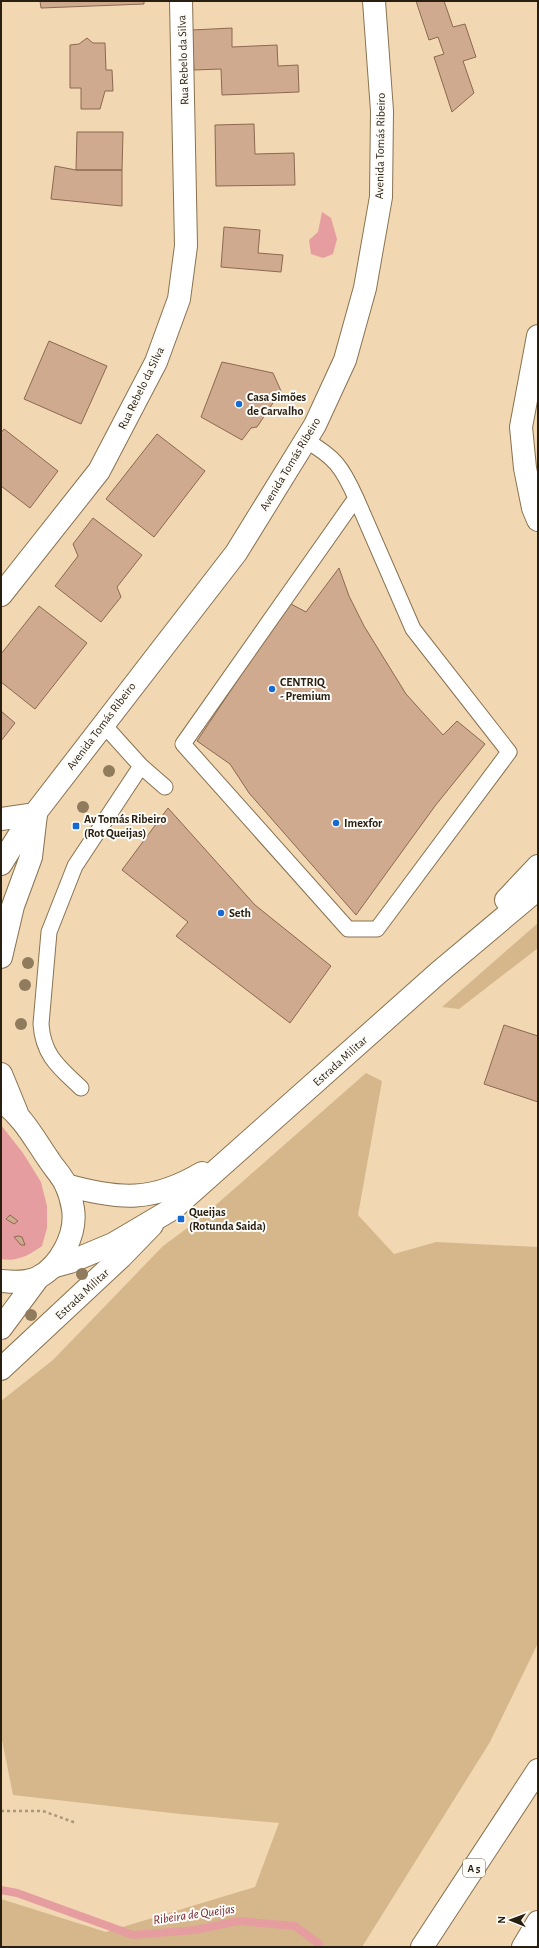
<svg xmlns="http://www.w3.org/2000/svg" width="539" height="1948" viewBox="0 0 539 1948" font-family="'Alegreya Sans',sans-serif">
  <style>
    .green { fill: #d5b78b }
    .water { fill: #e69da0 }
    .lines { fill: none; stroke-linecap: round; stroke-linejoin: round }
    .stream { stroke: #e69da0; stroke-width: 8 }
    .building { fill: #cfaa8f; stroke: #8b6950 }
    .service-casing { stroke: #897250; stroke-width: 17 }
    .minor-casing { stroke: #897250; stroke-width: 24 }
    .tertiary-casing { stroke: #897250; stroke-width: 24 }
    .secondary-casing { stroke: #897250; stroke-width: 24 }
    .motorway-casing { stroke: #897250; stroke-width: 24 }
    .path { stroke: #ab977a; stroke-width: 2.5; stroke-dasharray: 3 3; stroke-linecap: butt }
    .service { stroke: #fff; stroke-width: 15 }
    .minor { stroke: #fff; stroke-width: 22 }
    .tertiary { stroke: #fff; stroke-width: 22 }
    .secondary { stroke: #fff; stroke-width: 22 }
    .motorway { stroke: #fff; stroke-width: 22 }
    .tree { fill: #907b5c }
    .poi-dot { fill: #156ad4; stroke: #fefcf8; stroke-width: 1.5 }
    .labels { text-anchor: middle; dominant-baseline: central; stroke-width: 4; stroke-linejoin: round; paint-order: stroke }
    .shield { fill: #fefcf8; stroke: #686156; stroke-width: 1 }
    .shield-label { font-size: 11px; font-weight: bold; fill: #281f11 }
    .street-label { font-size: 12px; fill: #281f11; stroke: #fefcf8 }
    .poi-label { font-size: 12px; font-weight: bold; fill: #281f11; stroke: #fefcf8; text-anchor: start }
    .water-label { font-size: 13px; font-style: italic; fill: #711d29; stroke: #fefcf8 }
  </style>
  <rect width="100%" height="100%" fill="#f1d7b2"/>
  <!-- green -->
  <path class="green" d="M538 923V948L459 1009 442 1007Z
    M366 1073 382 1081 358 1215 394 1254 436 1242 538 1247V1643L490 1742 362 1947H1V1899L106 1932 255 1887 279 1823 180 1814 13 1795 1 1735V1401L53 1360 163 1246 201 1218Z"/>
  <!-- water -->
  <path class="water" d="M322 212 331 218 337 239 333 254 323 258 311 254 309 240 318 232Z
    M1 1125 23 1153 41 1182 47 1206V1228L42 1246C29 1255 18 1262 1 1259Z"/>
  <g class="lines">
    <!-- stream -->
    <path class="stream" d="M1 1890 17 1893 133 1935 195 1930 238 1921 295 1926 319 1944"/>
  </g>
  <!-- building -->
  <path class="building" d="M40 1H144V4L41 8Z
    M416 1H444L453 27 465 24 476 57 463 61 474 93 452 112 434 57 444 54 438 37 429 40Z
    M232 28V47L277 45 278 66 298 65 299 92 222 95 221 69 194 70 192 30Z
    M87 38 93 43H105L106 70H112L113 91H105L100 109H81V88H70V45L79 44Z
    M254 124 255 154 294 153 295 185 216 186 215 125Z
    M77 132H123L122 170H76Z
    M55 166 76 170H122V206L51 199Z
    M224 227 260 230 258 253 283 255 281 272 221 267Z
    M49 341 107 366 81 424 24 399Z
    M222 362 273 373 281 391 257 427 251 428 242 440 201 417Z
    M4 429 58 471 30 508 1 486V433Z
    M157 434 205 471 154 537 106 499Z
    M93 518 142 555 117 587 121 597 101 622 55 586 78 556 73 544Z
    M339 568 349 596 364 626 406 694 443 735 457 721 485 744 435 806 356 915 249 793 230 764 197 741 289 603 306 612Z
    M39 606 87 643 35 709 1 682V654Z
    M1 711 15 723 1 741Z
    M168 808 255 905 331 966 290 1023 176 936 188 922 122 870Z
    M504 1025 538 1036V1102L484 1084Z
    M10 1215 18 1221 14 1224 6 1219Z
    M18 1236 22 1237 25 1245H21L14 1237Z"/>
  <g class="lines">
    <!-- service casing -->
    <g class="service-casing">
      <path id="service" d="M305 440C335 457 342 467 356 498L183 744 348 929H377L509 752 413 629 356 498
        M141 766 165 787
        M81 1088C60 1068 43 1056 41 1024L49 932 75 866 141 766 103 724"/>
    </g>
    <!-- minor casing -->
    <g class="minor-casing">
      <path id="minor" d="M1 595 99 471 156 362 179 299 186 246 181 1
        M1 819 36 814"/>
    </g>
    <!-- tertiary casing -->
    <g class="tertiary-casing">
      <path id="tertiary" d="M1 864 23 829 236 553 315 425 345 360 365 288 381 197 382 111 374 1
        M1 957 13 906 31 857 36 814
        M1 1074 17 1113
        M1 1101C22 1115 35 1140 49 1160 54 1168 62 1176 66 1185 69 1192 72 1202 73 1209 77 1234 60 1267 37 1278 26 1283 13 1282 1 1281
        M1 1328 38 1278
        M1 1369 121 1257 152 1225"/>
    </g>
    <!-- secondary casing -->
    <g class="secondary-casing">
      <path id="secondary" d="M506 900 538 866
        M66 1185C120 1200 153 1202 202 1173
        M52 1267 70 1262 113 1244 174 1208 438 973 538 889"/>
    </g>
    <!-- motorway casing -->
    <g class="motorway-casing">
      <path id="motorway" d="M538 336 521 427 525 468 533 508 538 520
        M422 1947 538 1770
        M523 1947 538 1922"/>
    </g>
    <!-- path -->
    <path class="path" d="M1 1811H43L76 1823"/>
    <!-- service -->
    <use href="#service" class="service"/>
    <!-- minor -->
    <use href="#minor" class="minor"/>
    <!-- tertiary -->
    <use href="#tertiary" class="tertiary"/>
    <!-- secondary -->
    <use href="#secondary" class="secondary"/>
    <!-- motorway -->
    <use href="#motorway" class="motorway"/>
  </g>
  <!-- trees -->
  <g class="tree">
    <circle cx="109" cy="771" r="6"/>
    <circle cx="83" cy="807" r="6"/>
    <circle cx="28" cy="963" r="6"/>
    <circle cx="25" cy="985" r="6"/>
    <circle cx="21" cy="1024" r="6"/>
    <circle cx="82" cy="1274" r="6"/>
    <circle cx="31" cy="1315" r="6"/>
  </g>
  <!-- markers -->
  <g class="poi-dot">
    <circle cx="239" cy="404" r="4"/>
    <circle cx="272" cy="689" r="4"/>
    <circle cx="336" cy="823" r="4"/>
    <rect x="72" y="822" width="8" height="8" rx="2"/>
    <circle cx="221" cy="913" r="4"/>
    <rect x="177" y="1215" width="8" height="8" rx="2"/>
  </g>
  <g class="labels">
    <!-- shield labels -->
    <rect class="shield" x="463" y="1859" width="22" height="18" rx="3"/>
    <g class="shield-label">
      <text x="474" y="1868">A 5</text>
    </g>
    <!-- street labels -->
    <g class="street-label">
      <text transform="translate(183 60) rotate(-92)">Rua Rebelo da Silva</text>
      <text transform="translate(380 146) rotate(-89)">Avenida Tomás Ribeiro</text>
      <text transform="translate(141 388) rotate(-64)">Rua Rebelo da Silva</text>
      <text transform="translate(290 464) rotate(-59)">Avenida Tomás Ribeiro</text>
      <text transform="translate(101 726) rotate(-53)">Avenida Tomás Ribeiro</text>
      <text transform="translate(340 1061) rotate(-42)">Estrada Militar</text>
      <text transform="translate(82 1294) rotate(-43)">Estrada Militar</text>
    </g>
    <!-- poi labels -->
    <g class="poi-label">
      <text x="247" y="397">Casa Simões<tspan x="247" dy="14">de Carvalho</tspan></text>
      <text x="280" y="682">CENTRIQ<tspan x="280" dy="14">- Premium</tspan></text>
      <text x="84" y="819">Av Tomás Ribeiro<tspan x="84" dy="14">(Rot Queijas)</tspan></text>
      <text x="344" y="823">Imexfor</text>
      <text x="229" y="913">Seth</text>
      <text x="189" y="1212">Queijas<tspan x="189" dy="14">(Rotunda Saida)</tspan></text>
    </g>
    <!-- water labels -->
    <g class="water-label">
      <text transform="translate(194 1915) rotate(-8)">Ribeira de Queijas</text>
    </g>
  </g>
  <!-- border -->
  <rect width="539" height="1948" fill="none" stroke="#281f11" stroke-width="4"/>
  <!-- north arrow -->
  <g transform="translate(511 1920) rotate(271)" stroke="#fefcf8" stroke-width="3" paint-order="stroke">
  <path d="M0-3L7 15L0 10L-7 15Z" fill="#281f11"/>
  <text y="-6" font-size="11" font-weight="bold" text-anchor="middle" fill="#281f11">N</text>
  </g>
</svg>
